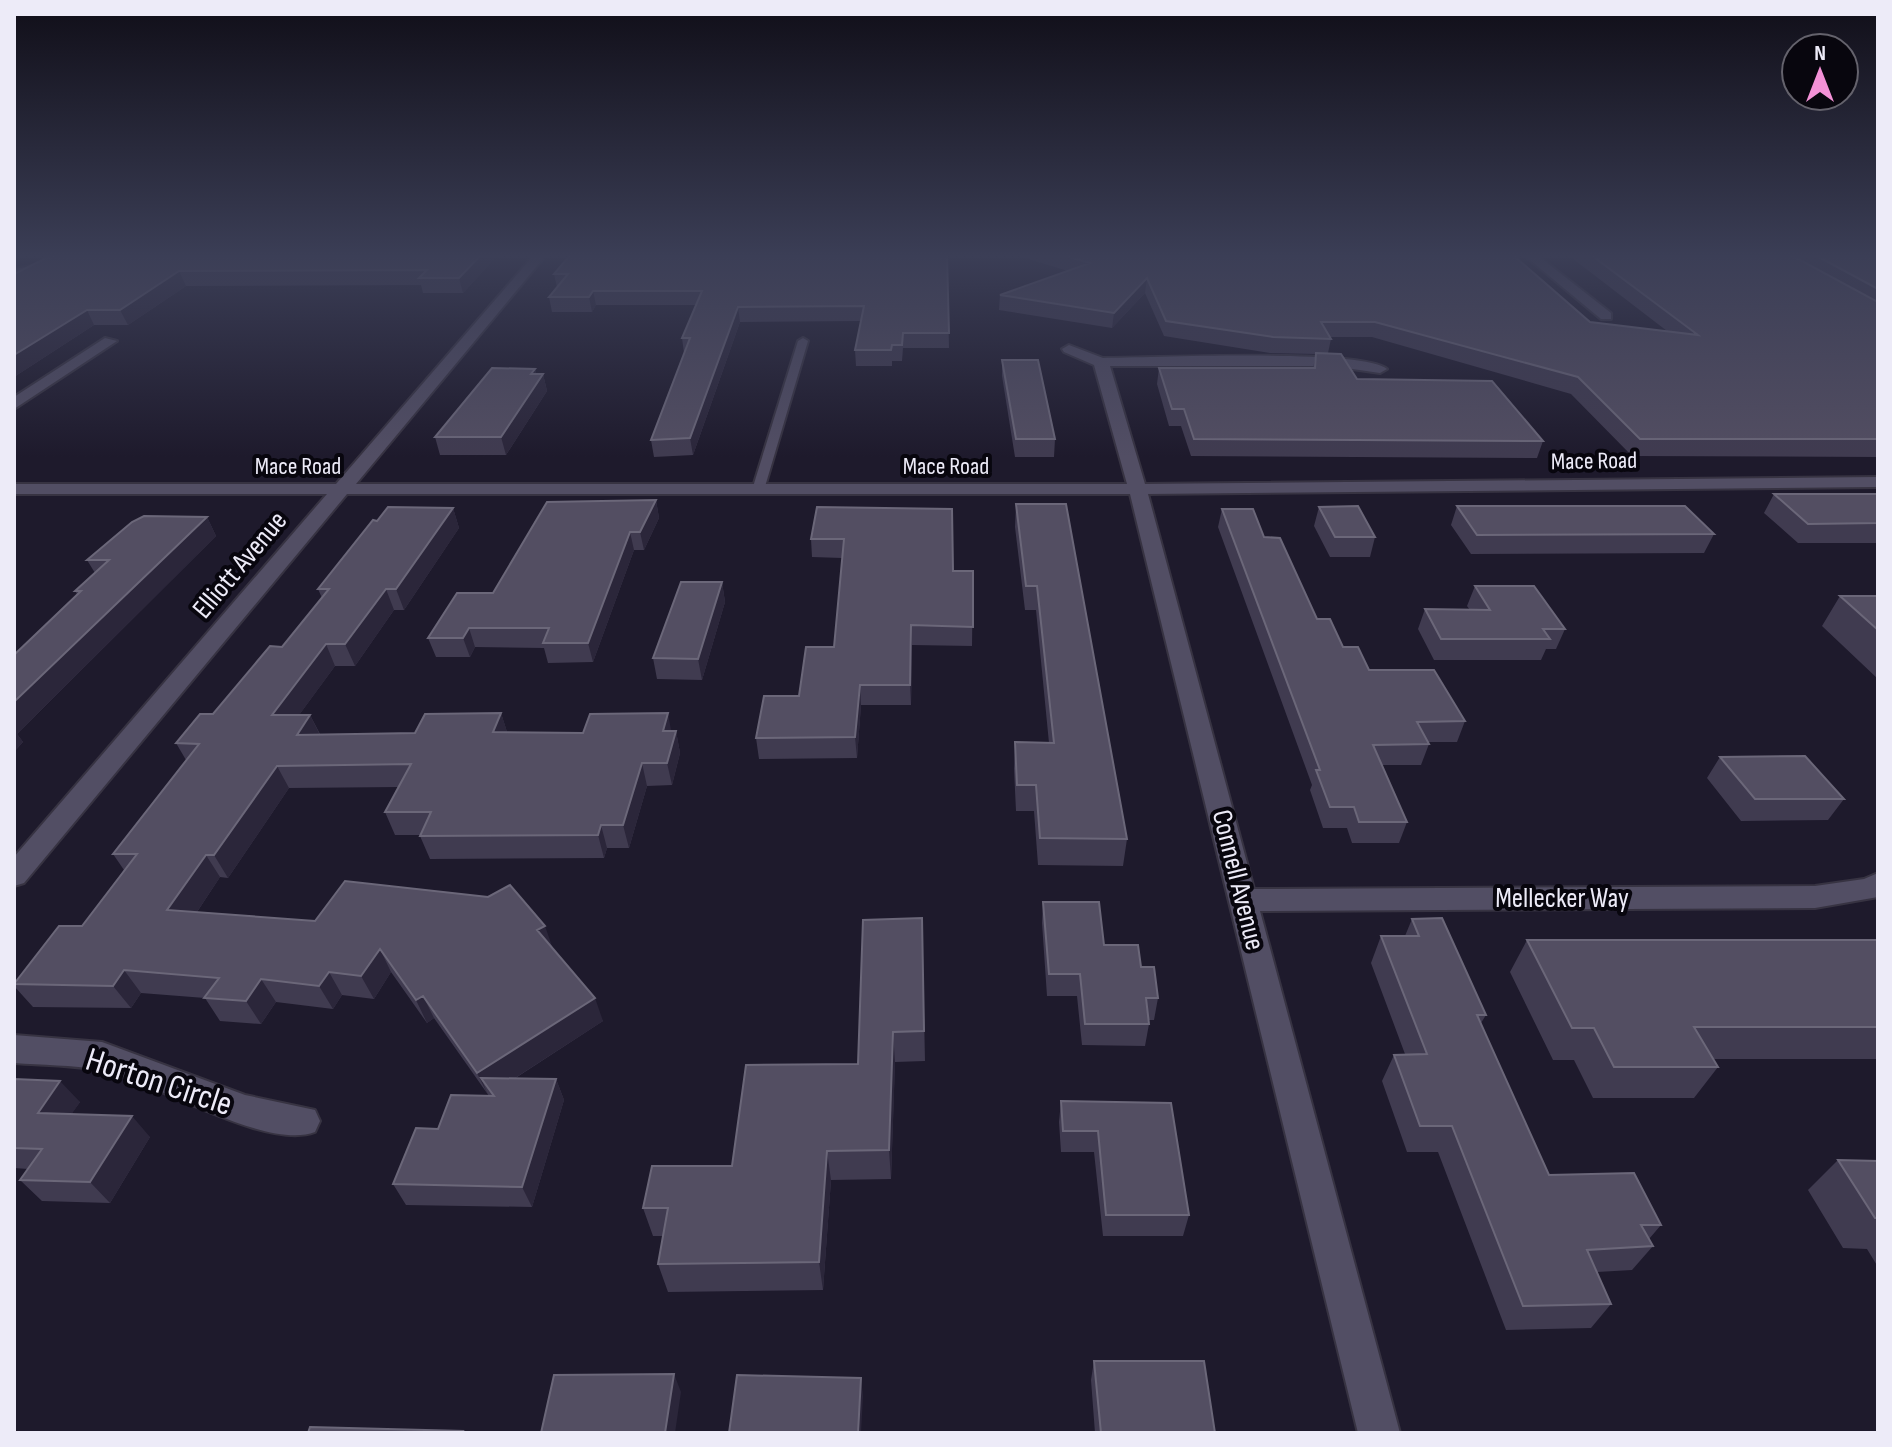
<svg xmlns="http://www.w3.org/2000/svg" width="1892" height="1447" viewBox="0 0 1892 1447" font-family="'Sofia Sans Condensed',sans-serif">
  <style>
    .lines { fill: none; stroke-linecap: round; stroke-linejoin: round }
    .lane-casing { stroke: #373342; stroke-width: 4 }
    .street-casing { stroke: #373342; stroke-width: 4 }
    .lane { fill: #524e64; fill-rule: evenodd }
    .street { fill: #524e64; fill-rule: evenodd }
    .wall { fill: #403b50 }
    .shaded-wall { fill: #2b263a }
    .building { fill: #534e62; stroke: #6b6779; stroke-width: 2 }
    .labels { text-anchor: middle; dominant-baseline: central; stroke-width: 8; stroke-linejoin: round; paint-order: stroke }
    .far-street-label { font-size: 24px; fill: #edebf8; stroke: #08060e }
    .street-label { font-size: 28px; fill: #edebf8; stroke: #08060e }
    .near-street-label { font-size: 34px; fill: #edebf8; stroke: #08060e }
  </style>
  <rect width="100%" height="100%" fill="#1e1a2c"/>
  <g class="lines">
    <!-- lane casing -->
    <g class="lane-casing">
      <path id="lane" d="M803 338 808 341 764 490 762 493H754L752 490 798 341Z"/>
    </g>
    <!-- street casing -->
    <g class="street-casing">
      <path id="street" d="M98 255H123L14 277V269Z
        M534 255H546L356 484H1127L1094 365 1064 352 1062 349 1069 345 1103 358C1149 358 1362 348 1387 369L1380 373 1332 366H1110L1145 484 1878 477V487L1148 494 1254 889 1815 886 1864 879 1878 873V897L1815 908 1260 911 1400 1433H1358L1130 494H347L24 883 14 886V857L327 494H14V484H336Z
        M1524 255H1537L1611 313V319H1601Z
        M105 338 117 341 14 409V397Z
        M14 1035 102 1042 245 1095 315 1110 320 1121 315 1132C265 1151 153 1080 100 1070 72 1065 42 1065 14 1063Z"/>
    </g>
    <!-- lane -->
    <use href="#lane" class="lane"/>
    <!-- street -->
    <use href="#street" class="street"/>
  </g>
  <!-- wall -->
  <path class="wall" d="M60 255H498L463 293H423L421 285 186 286 128 325H94L14 377Z
    M947 255 949 348H903L902 361H892V366H856L855 350 861 321 740 322 693 455 654 457 651 440 684 353 682 338 696 305H596L592 312H552L549 297 557 287 554 274Z
    M1015 255H1513L1590 322 1667 331 1568 255H1878V457L1632 456 1571 394 1372 337H1330L1331 339 1328 353 1357 379 1543 441 1537 458 1191 456 1181 426H1169L1157 384 1159 368H1313L1316 354 1270 353 1164 336 1145 293 1112 328 999 310 1000 295 1068 271Z
    M1002 360 1055 439 1054 457H1015L1002 376Z
    M535 369 536 374H543L547 391 506 455H440L435 437Z
    M1774 494H1878V543H1798L1764 513Z
    M656 500 659 518 644 550H634L593 662 548 663 544 648 475 647 470 657H436L428 638 493 593Z
    M1016 504 1127 839 1123 866 1038 865 1034 811H1016L1014 769 1015 742 1049 743 1036 610H1025L1015 527Z
    M1457 506 1714 534 1704 553 1471 554 1451 525Z
    M817 507 953 571H973L972 646 912 645 911 705H861L857 758 759 759 756 738 799 696 834 647 842 558 812 557 811 539Z
    M1319 507 1375 537 1370 557H1330L1314 526Z
    M453 508 459 528 404 610H394L355 666H335L299 715H310L320 734 415 733 501 713 507 732 583 733 676 731 680 753 672 785 647 786 629 848H607L604 858 430 859 420 836 421 835H395L385 812 399 787 289 788 228 878 220 877 197 912 553 948 603 1021 514 1079H556L564 1100 532 1207 406 1205 393 1184 438 1129 489 1096 434 1018 427 1023 391 972 374 999 342 995 333 1009 276 1002 261 1024 220 1021 205 998 141 993 131 1008 33 1007 14 986V983L82 926 124 870 113 854 186 760 176 743 213 714 282 647 322 598 318 589 377 521Z
    M1222 509 1264 537 1317 619 1343 647 1369 670 1465 721 1457 742H1428L1429 744 1421 765H1382L1407 822 1399 843H1352L1347 828H1323L1310 790 1312 785 1218 527Z
    M207 517 216 536 17 734 23 742 14 752V655L77 594 75 591 95 573 87 560Z
    M722 582 725 602 702 680 657 679 653 658Z
    M1475 586 1565 629 1556 649H1546L1541 660H1434L1418 629 1425 609 1470 610 1467 606Z
    M1840 596H1878V679L1822 626Z
    M1720 757 1844 799 1828 820 1741 821 1707 778Z
    M1043 902 1104 945 1141 967 1158 998 1154 1020H1149V1024L1145 1046 1082 1045 1077 996H1047L1042 923Z
    M922 918 925 1061 895 1062 891 1179 831 1180 823 1290 668 1292 658 1264 663 1236H653L643 1208 732 1166 858 1064Z
    M1412 919 1486 1015 1481 1023 1549 1175 1661 1225 1649 1239 1653 1246 1632 1270 1597 1272 1611 1304 1591 1328 1506 1330 1438 1152H1407L1382 1081 1394 1055 1405 1054 1371 963 1381 936H1405Z
    M1527 940H1878V1059H1713L1718 1067 1694 1098H1593L1574 1060H1553L1510 972Z
    M14 1079 80 1102 71 1114 150 1137 110 1203 42 1201 20 1180 28 1169 14 1168Z
    M1061 1101 1171 1103 1189 1215 1183 1236H1103L1094 1152H1061L1059 1122Z
    M1838 1160 1878 1161V1267L1867 1249 1843 1248 1808 1190Z
    M1094 1361 1215 1433H1095L1091 1380Z"/>
  <!-- shaded-wall -->
  <path class="shaded-wall" d="M481 255H498L463 293 459 278Z
    M179 271 186 286 128 325 120 310Z
    M1147 278 1145 293 1112 328 1114 313Z
    M593 291 596 305 592 312 589 297Z
    M738 307 740 322 693 455 690 438Z
    M87 310 94 325 14 377V355Z
    M535 369 538 382 543 374 547 391 506 455 501 437 531 374Z
    M656 500 659 518 644 550 640 532Z
    M453 508 459 528 404 610 396 589Z
    M207 517 216 536 17 734 23 742 14 752V702Z
    M630 532 634 550 593 662 588 643Z
    M722 582 725 602 702 680 698 659Z
    M386 589 394 610 355 666 345 644Z
    M911 625 912 645 911 705 910 685Z
    M469 628 475 647 470 657 463 638Z
    M326 644 335 666 283 737 272 715Z
    M860 685 861 705 857 758 855 737Z
    M501 713 508 735 493 732Z
    M668 713 672 736 663 731Z
    M310 715 321 737 297 735Z
    M676 731 680 753 672 785 667 763Z
    M642 763 647 786 629 848 623 825Z
    M277 766 289 788 228 878 214 855Z
    M601 825 607 848 604 858 598 835Z
    M206 855 220 877 183 933 167 910Z
    M545 926 553 949 537 930Z
    M380 949 391 972 374 999 361 976Z
    M124 970 141 993 131 1008 113 986Z
    M329 972 342 995 333 1009 319 986Z
    M261 979 276 1002 261 1024 246 1001Z
    M423 996 434 1018 427 1023 416 1000Z
    M595 998 603 1021 492 1093 481 1078 488 1095 477 1073Z
    M893 1032 895 1062 891 1179 889 1150Z
    M556 1079 564 1100 532 1207 522 1187Z
    M60 1081 80 1102 58 1134 38 1113Z
    M132 1116 150 1137 110 1203 90 1182Z
    M827 1151 831 1180 823 1290 819 1262Z
    M674 1374 681 1392 675 1433H665Z
    M861 1378 863 1396 861 1433H858Z"/>
  <!-- building -->
  <path class="building" d="M60 255H481L459 278H419L427 270 179 271 120 310H87L14 355V274L46 258Z
    M570 255H947L949 333H903L902 345H892L891 350H855L864 306 738 307 690 438 651 440 690 338H682L702 291H593L589 297H549L568 274H554Z
    M1062 255H1513L1590 322 1698 335 1591 255H1791L1878 302V439H1640L1578 377 1375 322H1321L1331 339 1273 337 1166 321 1147 278 1114 313 1000 295 1090 263Z
    M1815 255H1878V289Z
    M1316 353 1341 354 1357 379 1492 381 1543 441 1194 439 1184 409H1172L1159 368H1315Z
    M1002 360H1038L1055 439H1016Z
    M492 368 535 369 531 374H543L501 437H435Z
    M1774 494H1878V523L1808 524Z
    M656 500 640 532H630L588 643H543L549 628H469L463 638H428L457 593H493L547 502Z
    M1016 504H1066L1127 839 1040 838 1036 785H1017L1015 742 1054 743 1037 586H1026Z
    M1358 506 1375 537H1335L1319 507Z
    M1457 506H1685L1714 534 1477 535Z
    M388 507 453 508 396 589H386L345 644H326L272 715H310L297 735 415 733 425 714 501 713 493 732 583 733 590 714 668 713 663 731H676L667 763H642L623 825H601L598 835 420 836 431 812H385L411 764 277 766 214 855H206L167 910 315 921 345 881 488 897 510 885 545 926 537 930 595 998 477 1073 423 996 416 1000 380 949 361 976 329 972 319 986 261 979 246 1001 204 998 219 978 124 970 113 986 14 984 59 926H82L137 854H113L199 744 176 743 200 714H213L270 646 282 647 329 589H318L373 520 377 521Z
    M817 507 952 509 953 571H973V627L911 625 910 685H860L855 737 756 738 764 696H799L806 647H834L844 539H811Z
    M1222 509H1253L1264 537 1280 538 1317 619H1330L1343 647H1358L1369 670H1434L1465 721 1417 722 1429 744 1373 745 1407 822H1359L1354 807H1330L1316 770H1320Z
    M144 516 207 517 14 702V655L81 591H75L109 560H87L132 522Z
    M681 582H722L698 659 653 658Z
    M1475 586H1534L1565 629H1543L1550 639H1441L1425 609 1490 610Z
    M1840 596H1878V630Z
    M1805 756 1844 799H1755L1720 757Z
    M1043 902H1099L1104 945H1138L1141 967H1154L1158 998H1146L1149 1024H1085L1080 974H1049Z
    M922 918 924 1031 893 1032 889 1150 827 1151 819 1262 658 1264 668 1208H643L652 1166H732L746 1065 858 1064 863 920Z
    M1442 918 1486 1015H1477L1549 1175 1634 1173 1661 1225H1641L1653 1246 1587 1250 1611 1304 1523 1306 1452 1126H1420L1394 1055 1427 1054 1381 936H1419L1412 919Z
    M1527 940H1878V1027H1694L1718 1067H1614L1594 1028H1572Z
    M481 1078 556 1079 522 1187 393 1184 416 1128 438 1129 451 1095 494 1096Z
    M14 1079 60 1081 38 1113 132 1116 90 1182 20 1180 42 1149 14 1148Z
    M1061 1101 1171 1103 1189 1215H1106L1098 1131H1063Z
    M1838 1160 1878 1161V1218H1875Z
    M1094 1361H1204L1215 1433H1101Z
    M674 1374 665 1433H541L554 1375Z
    M737 1375 861 1378 858 1433H729Z
    M310 1427 463 1431 462 1433H308Z"/>
  <!-- sky -->
  <linearGradient id="sky" x2="0" y2="1"><stop stop-color="#100e18"/><stop offset="0.56" stop-color="#3b3e56"/><stop offset="1" stop-color="#3b3e56" stop-opacity="0"/></linearGradient>
  <rect width="1892" height="457" fill="url(#sky)"/>
  <g class="labels">
    <!-- far-street labels -->
    <g class="far-street-label">
      <text transform="translate(1594 461) rotate(-1)">Mace Road</text>
      <text x="298" y="466">Mace Road</text>
      <text x="946" y="466">Mace Road</text>
    </g>
    <!-- street labels -->
    <g class="street-label">
      <text transform="translate(240 565) rotate(-50)">Elliott Avenue</text>
      <text transform="translate(1238 880) rotate(76)">Connell Avenue</text>
      <text x="1562" y="898">Mellecker Way</text>
    </g>
    <!-- near-street labels -->
    <g class="near-street-label">
      <text transform="translate(159 1082) rotate(18)">Horton Circle</text>
    </g>
  </g>
  <!-- border -->
  <rect width="1892" height="1447" fill="none" stroke="#edebf8" stroke-width="32"/>
  <!-- north arrow -->
  <g transform="translate(1820 72)"><circle r="38" fill="#08060e" stroke="#64626c" stroke-width="2"/>
  <path d="M0-6L14 30L0 20L-14 30Z" fill="#f391d6"/>
  <text y="-12" font-size="22" font-weight="bold" text-anchor="middle" fill="#edebf8">N</text>
  </g>
</svg>
